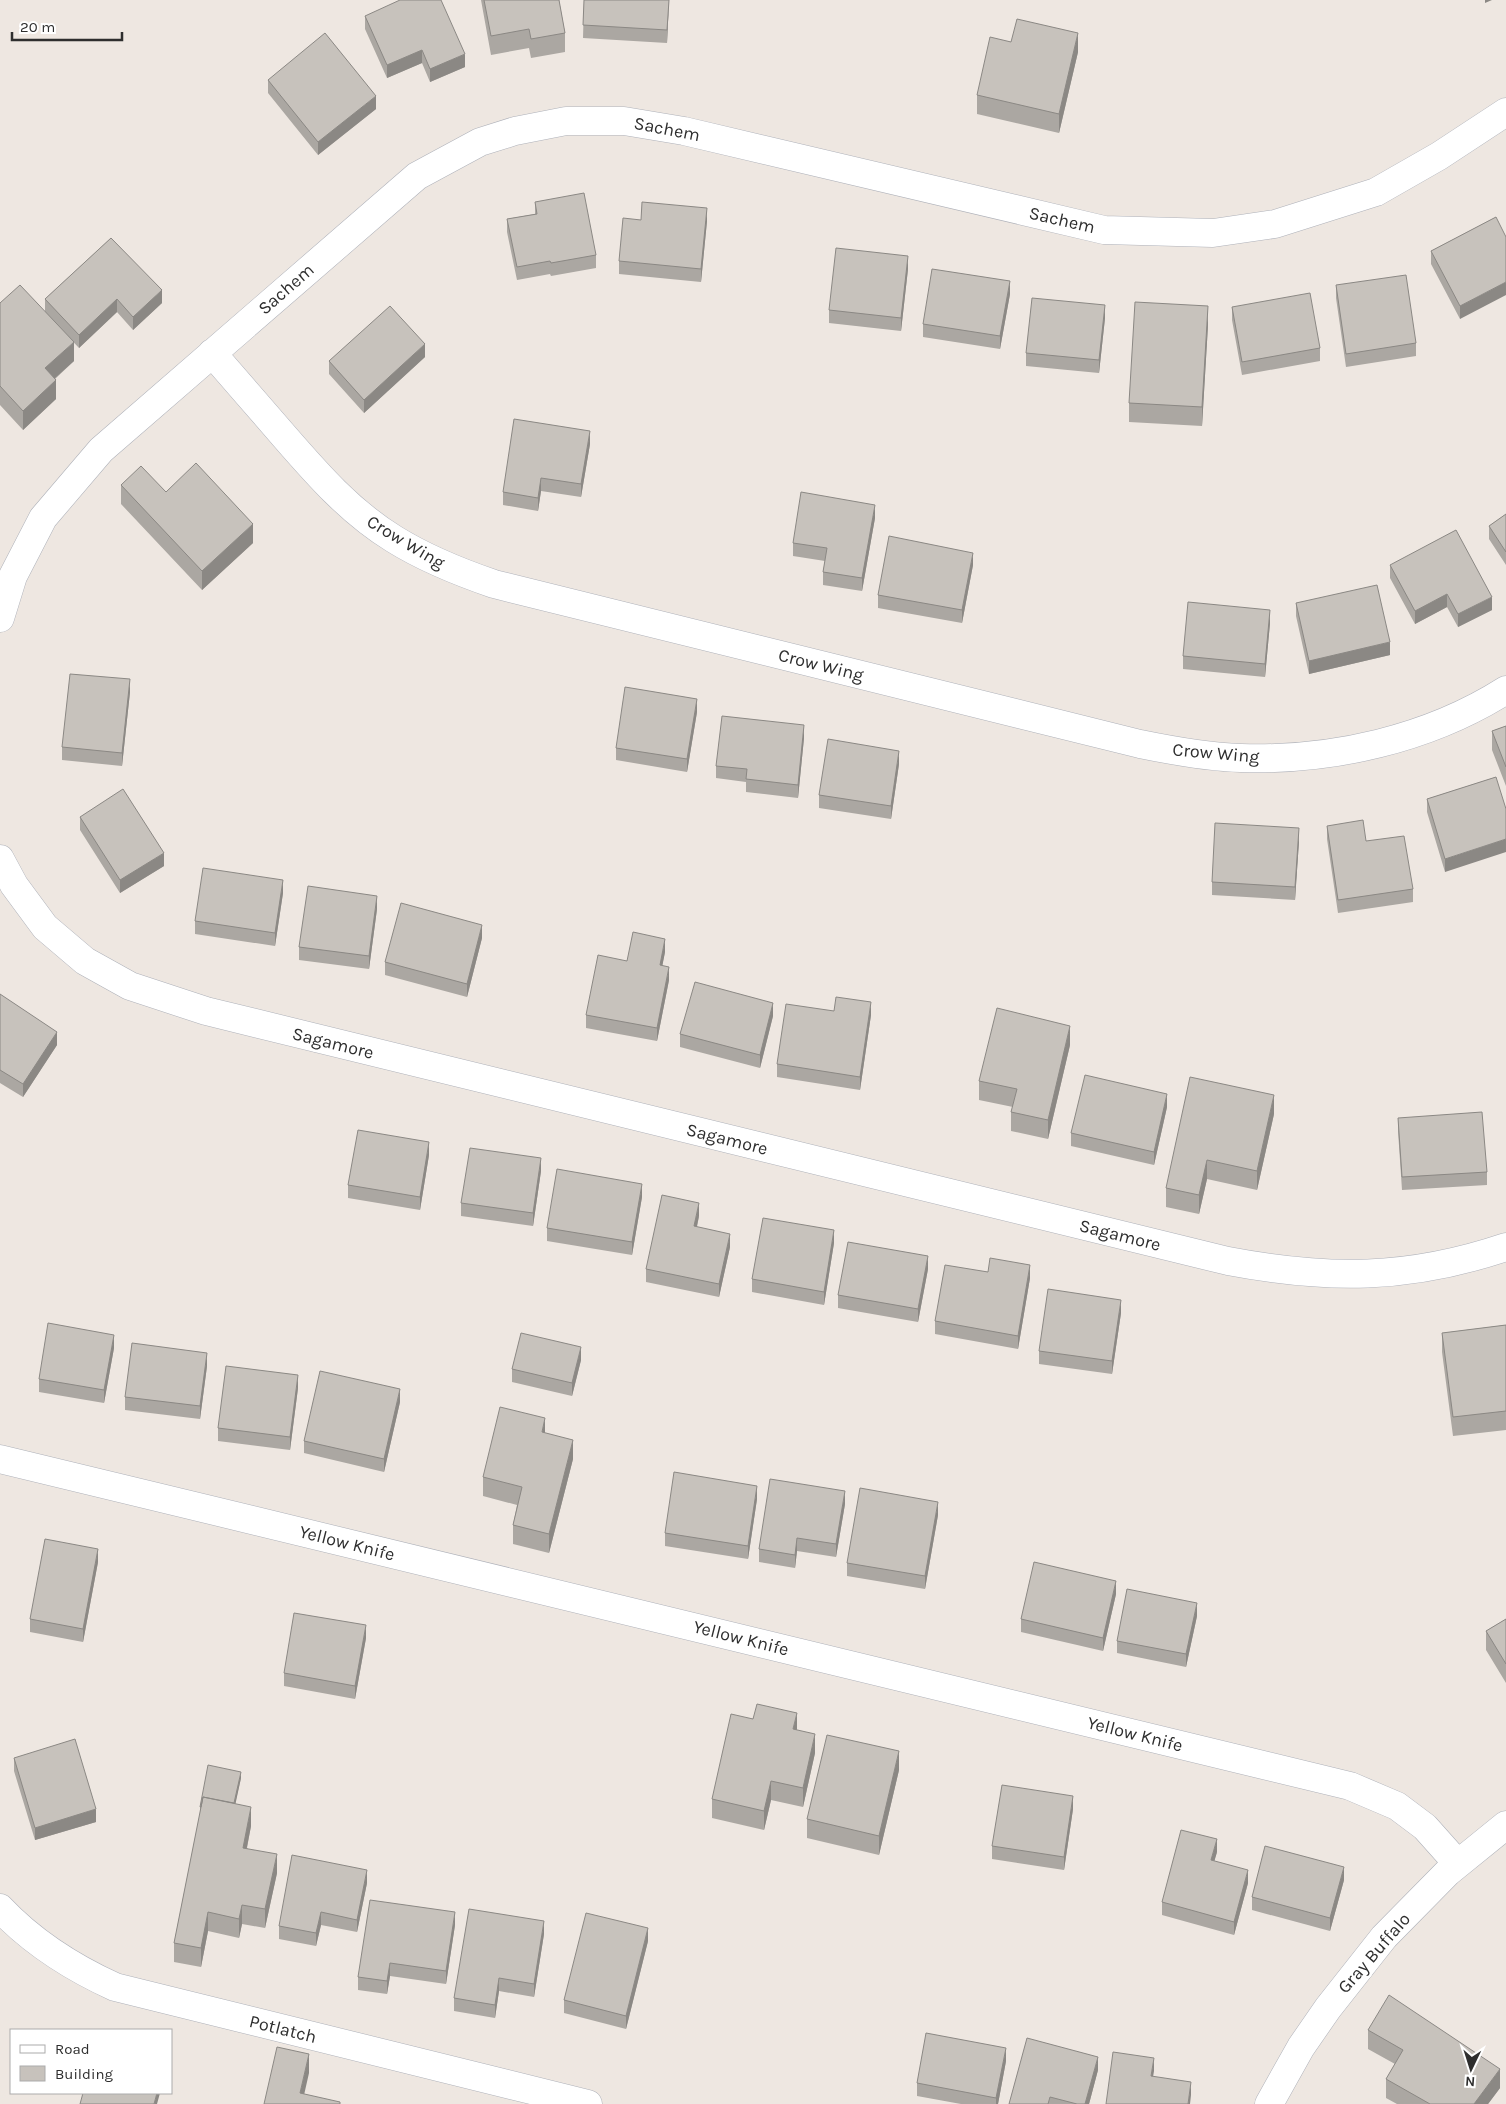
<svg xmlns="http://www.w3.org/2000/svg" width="1506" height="2104" viewBox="0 0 1506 2104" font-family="Karla,sans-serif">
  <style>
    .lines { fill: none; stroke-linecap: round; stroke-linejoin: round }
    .street-casing { stroke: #aeb1b9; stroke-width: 29 }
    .street { stroke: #fff; stroke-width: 28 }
    .wall { fill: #aba7a2 }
    .shaded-wall { fill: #8b8884 }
    .building { fill: #c7c2bc; stroke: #8b8884 }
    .labels { text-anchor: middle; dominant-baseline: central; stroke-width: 5; stroke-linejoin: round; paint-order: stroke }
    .street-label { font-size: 18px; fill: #2e2e2e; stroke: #fff }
  </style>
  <rect width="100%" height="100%" fill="#eee7e1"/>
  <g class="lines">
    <!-- street casing -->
    <g class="street-casing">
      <path id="street" d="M212 353C236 381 260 408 284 436 317 474 350 512 394 539 426 559 459 572 494 584L1140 744C1174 751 1207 757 1241 758 1332 761 1429 739 1506 690
        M0 618 13 576 43 518 101 450 417 176 480 142 515 131 566 121H624L684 131 1104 230 1213 233 1275 224 1376 192 1439 156 1506 112
        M0 859 14 885 45 927 85 961 130 986 206 1011 1228 1261C1328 1280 1408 1280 1506 1247
        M0 1459 1350 1786 1397 1806 1425 1827 1458 1864
        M0 1908C33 1943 71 1967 115 1987L588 2104
        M1269 2104 1301 2047 1328 2008 1384 1937 1448 1872 1506 1825"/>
    </g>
    <!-- street -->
    <use href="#street" class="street"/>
  </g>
  <!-- wall -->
  <path class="wall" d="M481 0H559L565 33V52L531 58 529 48 491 55Z
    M584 0H669L667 43 583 38Z
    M365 16 465 67 430 82 422 63 387 78 365 29Z
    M1011 42 1078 52 1059 133 977 114V95Z
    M268 80 376 109 318 155 268 93Z
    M535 202 596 255V268L551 276 550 274 517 280 507 232V219L535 214Z
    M1496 217 1460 319 1431 264V251Z
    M641 220 707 221 701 282 619 274V261Z
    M111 238 162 303 133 330 117 312 79 348 45 312V299Z
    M908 269 901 331 829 323V310Z
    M1336 285 1416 343V356L1346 367 1336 298Z
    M1010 294 1000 349 923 337V324Z
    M0 303 74 361 55 379 56 399 23 430 0 405Z
    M1232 307 1320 348V361L1242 375 1232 320Z
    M1105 318 1099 373 1026 366V353Z
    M1208 325 1202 426 1129 422V403Z
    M425 357 364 413 329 374V361Z
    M590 444 581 497 541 491 538 511 503 505V492Z
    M121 485 166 492 253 543 202 590 121 504Z
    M1506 514V565L1489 539V526Z
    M875 518 862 591 823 585V572L825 561 793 556V543Z
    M973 565 962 623 878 608V595Z
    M1390 565 1492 610 1458 627 1447 607 1415 624 1390 578Z
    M1296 603 1390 655 1309 674 1296 616Z
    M1270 623 1265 677 1183 669V656Z
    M130 692 122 766 62 760V747Z
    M697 712 687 772 616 760V748Z
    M1506 726V786L1492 750V731Z
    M804 738 798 798 746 792V782L716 778V766Z
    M899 764 891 819 819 808V795Z
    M1496 777 1445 872 1427 812V799Z
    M80 817 164 866 120 893 80 830Z
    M1327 826 1366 841 1413 889V902L1338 913 1327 839Z
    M1299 841 1295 900 1212 895V882Z
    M283 893 275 946 195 934V921Z
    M377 909 369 969 299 960V947Z
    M482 938 467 997 385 975V962Z
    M665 952 662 966 669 980 657 1041 586 1028V1015L627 961Z
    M0 994 57 1045 23 1097 0 1083Z
    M834 1011 871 1015 860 1090 777 1077V1064Z
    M773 1016 760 1068 680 1047V1034Z
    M1070 1045 1048 1139 1011 1131V1112L1013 1107 979 1100V1081Z
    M1167 1107 1154 1165 1071 1146V1133Z
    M1274 1114 1257 1190 1207 1179 1199 1214 1166 1207V1188Z
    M1398 1118 1487 1172V1185L1402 1190 1398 1131Z
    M429 1155 420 1210 348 1198V1185Z
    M541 1171 533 1226 461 1216V1203Z
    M642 1197 632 1255 547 1241V1228Z
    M699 1216 697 1227 730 1247 719 1297 646 1282V1269Z
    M834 1243 824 1305 752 1292V1279Z
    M928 1269 918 1322 838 1308V1295Z
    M988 1272 1030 1278 1018 1349 935 1334V1321Z
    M1121 1313 1112 1374 1039 1364V1351Z
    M1506 1325V1430L1453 1436 1442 1352V1333Z
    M114 1348 104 1403 39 1392V1379Z
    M581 1360 572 1396 512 1382V1369Z
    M207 1366 200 1419 125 1410V1397Z
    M298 1388 290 1450 218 1441V1428Z
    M400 1402 384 1472 304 1453V1441Z
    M545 1433 573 1459 549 1553 513 1544V1525L517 1505 483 1496V1477Z
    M757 1499 748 1559 665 1546V1533Z
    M845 1504 836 1557 797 1551 795 1568 759 1562V1549Z
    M938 1515 925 1589 847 1576V1563Z
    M98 1562 83 1642 30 1632V1619Z
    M1116 1594 1103 1651 1021 1632V1619Z
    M1197 1616 1186 1667 1117 1653V1641Z
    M1506 1619V1683L1486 1650V1631Z
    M366 1638 355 1699 284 1686V1673Z
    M797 1730 815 1753 803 1807 771 1800 764 1830 712 1818V1799Z
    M14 1758 96 1822 35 1840 14 1771Z
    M899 1770 879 1855 807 1838V1819Z
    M241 1778 235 1804 251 1826 247 1848 277 1873 265 1928 242 1924 239 1938 208 1931 201 1967 174 1962V1943L200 1814V1807Z
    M1073 1809 1064 1870 992 1859V1846Z
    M1217 1852 1214 1861 1248 1883 1234 1935 1162 1915V1902Z
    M1344 1880 1330 1931 1252 1910V1897Z
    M367 1883 357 1932 321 1925 316 1946 279 1939V1926Z
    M455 1925 446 1984 390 1976 387 1994 358 1990V1977Z
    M544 1934 534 1997 499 1991 495 2018 454 2011V1998Z
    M648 1941 626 2029 564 2013V2000Z
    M1368 2030 1500 2088 1488 2104H1397L1386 2098V2079L1395 2064 1368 2049Z
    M1006 2061 998 2104H961L917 2096V2083Z
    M1098 2070 1089 2104H1009Z"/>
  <!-- shaded-wall -->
  <path class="shaded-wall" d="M669 0 667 43V30Z
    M1485 0H1492L1485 3Z
    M1078 33V52L1059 133V114Z
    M422 50V63L387 78V65Z
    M465 54V67L430 82V69Z
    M376 96V109L318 155V142Z
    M707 208V221L701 282V269Z
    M908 256V269L901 331V318Z
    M1010 281V294L1000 349V336Z
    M1506 282V295L1460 319V306Z
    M162 290V303L133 330V317Z
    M117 299V312L79 348V335Z
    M1105 305V318L1099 373V360Z
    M1208 306V325L1202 426V407Z
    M74 342V361L45 387V368Z
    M425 344V357L364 413V400Z
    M56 380V399L23 430V411Z
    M590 431V444L581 497V484Z
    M541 478V491L538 511V498Z
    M875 505V518L862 591V578Z
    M253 524V543L202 590V571Z
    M973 553V565L962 623V610Z
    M1447 594V607L1415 624V611Z
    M1492 597V610L1458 627V614Z
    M1270 610V623L1265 677V664Z
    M1390 642V655L1309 674V661Z
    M130 679V692L122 766V753Z
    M697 699V712L687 772V759Z
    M804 725V738L798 798V785Z
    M899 751V764L891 819V806Z
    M1299 828V841L1295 900V887Z
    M1506 839V852L1445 872V859Z
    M164 853V866L120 893V880Z
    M283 880V893L275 946V933Z
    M377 896V909L369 969V956Z
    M482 925V938L467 997V984Z
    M665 939V952L660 978V965Z
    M669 967V980L657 1041V1028Z
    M871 1002V1015L860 1090V1077Z
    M773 1003V1016L760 1068V1055Z
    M1070 1026V1045L1048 1139V1120Z
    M57 1032V1045L23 1097V1084Z
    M1167 1094V1107L1154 1165V1152Z
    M1274 1095V1114L1257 1190V1171Z
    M429 1142V1155L420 1210V1197Z
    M541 1158V1171L533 1226V1213Z
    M1207 1160V1179L1199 1214V1195Z
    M642 1184V1197L632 1255V1242Z
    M699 1203V1216L694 1239V1226Z
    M834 1230V1243L824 1305V1292Z
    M730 1234V1247L719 1297V1284Z
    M928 1256V1269L918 1322V1309Z
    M1030 1265V1278L1018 1349V1336Z
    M1121 1300V1313L1112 1374V1361Z
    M114 1335V1348L104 1403V1390Z
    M581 1347V1360L572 1396V1383Z
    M207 1353V1366L200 1419V1406Z
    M298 1375V1388L290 1450V1437Z
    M400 1389V1402L384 1472V1459Z
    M545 1418V1437L542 1432Z
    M573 1440V1459L549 1553V1534Z
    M757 1486V1499L748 1559V1546Z
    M845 1491V1504L836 1557V1544Z
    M938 1502V1515L925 1589V1576Z
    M797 1538V1551L795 1568V1555Z
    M98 1549V1562L83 1642V1629Z
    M1116 1581V1594L1103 1651V1638Z
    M1197 1603V1616L1186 1667V1654Z
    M366 1625V1638L355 1699V1686Z
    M797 1713V1732L793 1729Z
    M815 1734V1753L803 1807V1788Z
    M899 1751V1770L879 1855V1836Z
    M241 1772V1778L232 1820V1814Z
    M771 1781V1800L764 1830V1811Z
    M1073 1796V1809L1064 1870V1857Z
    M251 1807V1826L243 1867V1848Z
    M96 1809V1822L35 1840V1828Z
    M1217 1839V1852L1211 1873V1860Z
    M277 1854V1873L265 1928V1909Z
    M1344 1867V1880L1330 1931V1918Z
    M367 1870V1883L357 1932V1920Z
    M1248 1870V1883L1234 1935V1922Z
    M242 1905V1924L239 1938V1919Z
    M208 1912V1931L201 1967V1948Z
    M321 1912V1925L316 1946V1933Z
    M455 1912V1925L446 1984V1971Z
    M544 1921V1934L534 1997V1984Z
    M648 1928V1941L626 2029V2016Z
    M390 1963V1976L387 1994V1981Z
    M499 1978V1991L495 2018V2005Z
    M1006 2048V2061L998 2104H996V2098Z
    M309 2054V2073L302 2104 300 2093Z
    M1098 2057V2070L1089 2104H1085Z
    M1154 2058V2071L1151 2089V2076Z
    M1500 2069V2088L1488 2104H1474Z
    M1191 2082V2095L1190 2104H1188Z
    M157 2093H160L157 2104H154Z"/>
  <!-- building -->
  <path class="building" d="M400 0H441L465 54 430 69 422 50 387 65 365 16Z
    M484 0H559L565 33 531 39 529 29 491 36Z
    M584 0H669L667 30 583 25Z
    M1017 19 1078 33 1059 114 977 95 990 37 1011 42Z
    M325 33 376 96 318 142 268 80Z
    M584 193 596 255 551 263 550 261 517 267 507 219 537 214 535 202Z
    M642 202 707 208 701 269 619 261 623 218 641 220Z
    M1496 217 1506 237V282L1460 306 1431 251Z
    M111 238 162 290 133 317 117 299 79 335 45 299Z
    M836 248 908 256 901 318 829 310Z
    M932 269 1010 281 1000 336 923 324Z
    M1406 275 1416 343 1346 354 1336 285Z
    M20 285 74 342 45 368 56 380 23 411 0 386V303Z
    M1310 293 1320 348 1242 362 1232 307Z
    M1032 298 1105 305 1099 360 1026 353Z
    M1135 302 1208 306 1202 407 1129 403Z
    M390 306 425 344 364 400 329 361Z
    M514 419 590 431 581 484 541 478 538 498 503 492Z
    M196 463 253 524 202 571 121 485 141 466 166 492Z
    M801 492 875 505 862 578 823 572 827 548 793 543Z
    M1506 514V552L1489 526Z
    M1456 530 1492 597 1458 614 1447 594 1415 611 1390 565Z
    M889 536 973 553 962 610 878 595Z
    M1377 585 1390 642 1309 661 1296 603Z
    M1188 602 1270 610 1265 664 1183 656Z
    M70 674 130 679 122 753 62 747Z
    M625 687 697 699 687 759 616 748Z
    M722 716 804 725 798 785 746 779 747 769 716 766Z
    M1506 726V767L1492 731Z
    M828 739 899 751 891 806 819 795Z
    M1496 777 1506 809V839L1445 859 1427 799Z
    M123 789 164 853 120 880 80 817Z
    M1363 820 1366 841 1404 836 1413 889 1338 900 1327 826Z
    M1215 823 1299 828 1295 887 1212 882Z
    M203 868 283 880 275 933 195 921Z
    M308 886 377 896 369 956 299 947Z
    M401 903 482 925 467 984 385 962Z
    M633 932 665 939 660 965 669 967 657 1028 586 1015 598 955 627 961Z
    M695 982 773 1003 760 1055 680 1034Z
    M0 994 57 1032 23 1084 0 1070Z
    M836 997 871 1002 860 1077 777 1064 786 1004 834 1011Z
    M997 1008 1070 1026 1048 1120 1011 1112 1017 1089 979 1081Z
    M1085 1075 1167 1094 1154 1152 1071 1133Z
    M1190 1077 1274 1095 1257 1171 1207 1160 1199 1195 1166 1188Z
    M1482 1112 1487 1172 1402 1177 1398 1118Z
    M358 1130 429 1142 420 1197 348 1185Z
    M470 1148 541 1158 533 1213 461 1203Z
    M557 1169 642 1184 632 1242 547 1228Z
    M662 1195 699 1203 694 1226 730 1234 719 1284 646 1269Z
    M763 1218 834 1230 824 1292 752 1279Z
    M848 1242 928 1256 918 1309 838 1295Z
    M990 1258 1030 1265 1018 1336 935 1321 945 1265 988 1272Z
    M1048 1289 1121 1300 1112 1361 1039 1351Z
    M48 1323 114 1335 104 1390 39 1379Z
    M1506 1325V1411L1453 1417 1442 1333Z
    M521 1333 581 1347 572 1383 512 1369Z
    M132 1343 207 1353 200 1406 125 1397Z
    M226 1366 298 1375 290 1437 218 1428Z
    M320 1371 400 1389 384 1459 304 1441Z
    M500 1407 545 1418 542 1432 573 1440 549 1534 513 1525 522 1487 483 1477Z
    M674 1472 757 1486 748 1546 665 1533Z
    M770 1479 845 1491 836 1544 797 1538 795 1555 759 1549Z
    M860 1488 938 1502 925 1576 847 1563Z
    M45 1539 98 1549 83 1629 30 1619Z
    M1034 1562 1116 1581 1103 1638 1021 1619Z
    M1127 1589 1197 1603 1186 1654 1117 1641Z
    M294 1613 366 1625 355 1686 284 1673Z
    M1506 1619V1664L1486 1631Z
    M757 1704 797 1713 793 1729 815 1734 803 1788 771 1781 764 1811 712 1799 731 1714 753 1719Z
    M827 1735 899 1751 879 1836 807 1819Z
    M75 1739 96 1809 35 1828 14 1758Z
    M208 1765 241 1772 234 1803 203 1797 201 1807H200Z
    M1002 1785 1073 1796 1064 1857 992 1846Z
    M203 1797 251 1807 243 1848 277 1854 265 1909 242 1905 239 1919 208 1912 201 1948 174 1943Z
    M1181 1830 1217 1839 1211 1860 1248 1870 1234 1922 1162 1902Z
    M1265 1846 1344 1867 1330 1918 1252 1897Z
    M292 1855 367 1870 357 1920 321 1912 316 1933 279 1926Z
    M370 1900 455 1912 446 1971 390 1963 387 1981 358 1977Z
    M469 1909 544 1921 534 1984 499 1978 495 2005 454 1998Z
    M586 1913 648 1928 626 2016 564 2000Z
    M1389 1995 1500 2069 1474 2104H1430L1386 2079 1403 2050 1368 2030Z
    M926 2033 1006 2048 996 2098 917 2083Z
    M1027 2038 1098 2057 1085 2104H1077L1050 2097 1048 2104H1009Z
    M277 2047 309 2054 300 2093 340 2102V2104H264Z
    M1113 2052 1154 2058 1151 2076 1191 2082 1188 2104H1106Z
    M83 2093H157L154 2104H80Z"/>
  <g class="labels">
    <!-- street labels -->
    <g class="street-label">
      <text transform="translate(667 129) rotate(11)">Sachem</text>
      <text transform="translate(1062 220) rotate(13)">Sachem</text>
      <text transform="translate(286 289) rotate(-41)">Sachem</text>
      <text transform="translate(406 542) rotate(31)">Crow Wing</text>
      <text transform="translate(821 665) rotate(14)">Crow Wing</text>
      <text transform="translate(1216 753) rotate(5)">Crow Wing</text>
      <text transform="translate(333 1043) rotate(14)">Sagamore</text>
      <text transform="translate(727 1139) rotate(14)">Sagamore</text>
      <text transform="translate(1120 1235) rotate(14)">Sagamore</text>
      <text transform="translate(347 1543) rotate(14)">Yellow Knife</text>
      <text transform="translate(741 1638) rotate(14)">Yellow Knife</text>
      <text transform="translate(1135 1734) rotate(14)">Yellow Knife</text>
      <text transform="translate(1374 1953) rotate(-49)">Gray Buffalo</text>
      <text transform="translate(283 2029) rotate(14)">Potlatch</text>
    </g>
  </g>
  <!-- legend -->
  <rect x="10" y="2029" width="162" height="65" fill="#ffffff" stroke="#ababab"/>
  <rect x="20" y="2045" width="25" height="8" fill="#ffffff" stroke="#ababab"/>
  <text x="55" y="2054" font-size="15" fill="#2e2e2e">Road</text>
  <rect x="20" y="2066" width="25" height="15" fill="#c7c2bc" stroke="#ababab"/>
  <text x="55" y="2079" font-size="15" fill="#2e2e2e">Building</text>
  <!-- north arrow -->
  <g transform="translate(1471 2069) rotate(184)" stroke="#ffffff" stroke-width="4" paint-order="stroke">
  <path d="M0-4L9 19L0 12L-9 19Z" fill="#2e2e2e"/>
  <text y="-8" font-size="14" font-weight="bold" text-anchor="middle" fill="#2e2e2e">N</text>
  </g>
  <!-- scale -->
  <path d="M12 32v8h110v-8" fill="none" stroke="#2e2e2e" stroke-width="2.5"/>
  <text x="20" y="32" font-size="15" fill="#2e2e2e" stroke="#ffffff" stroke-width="4" paint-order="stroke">20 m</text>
</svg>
